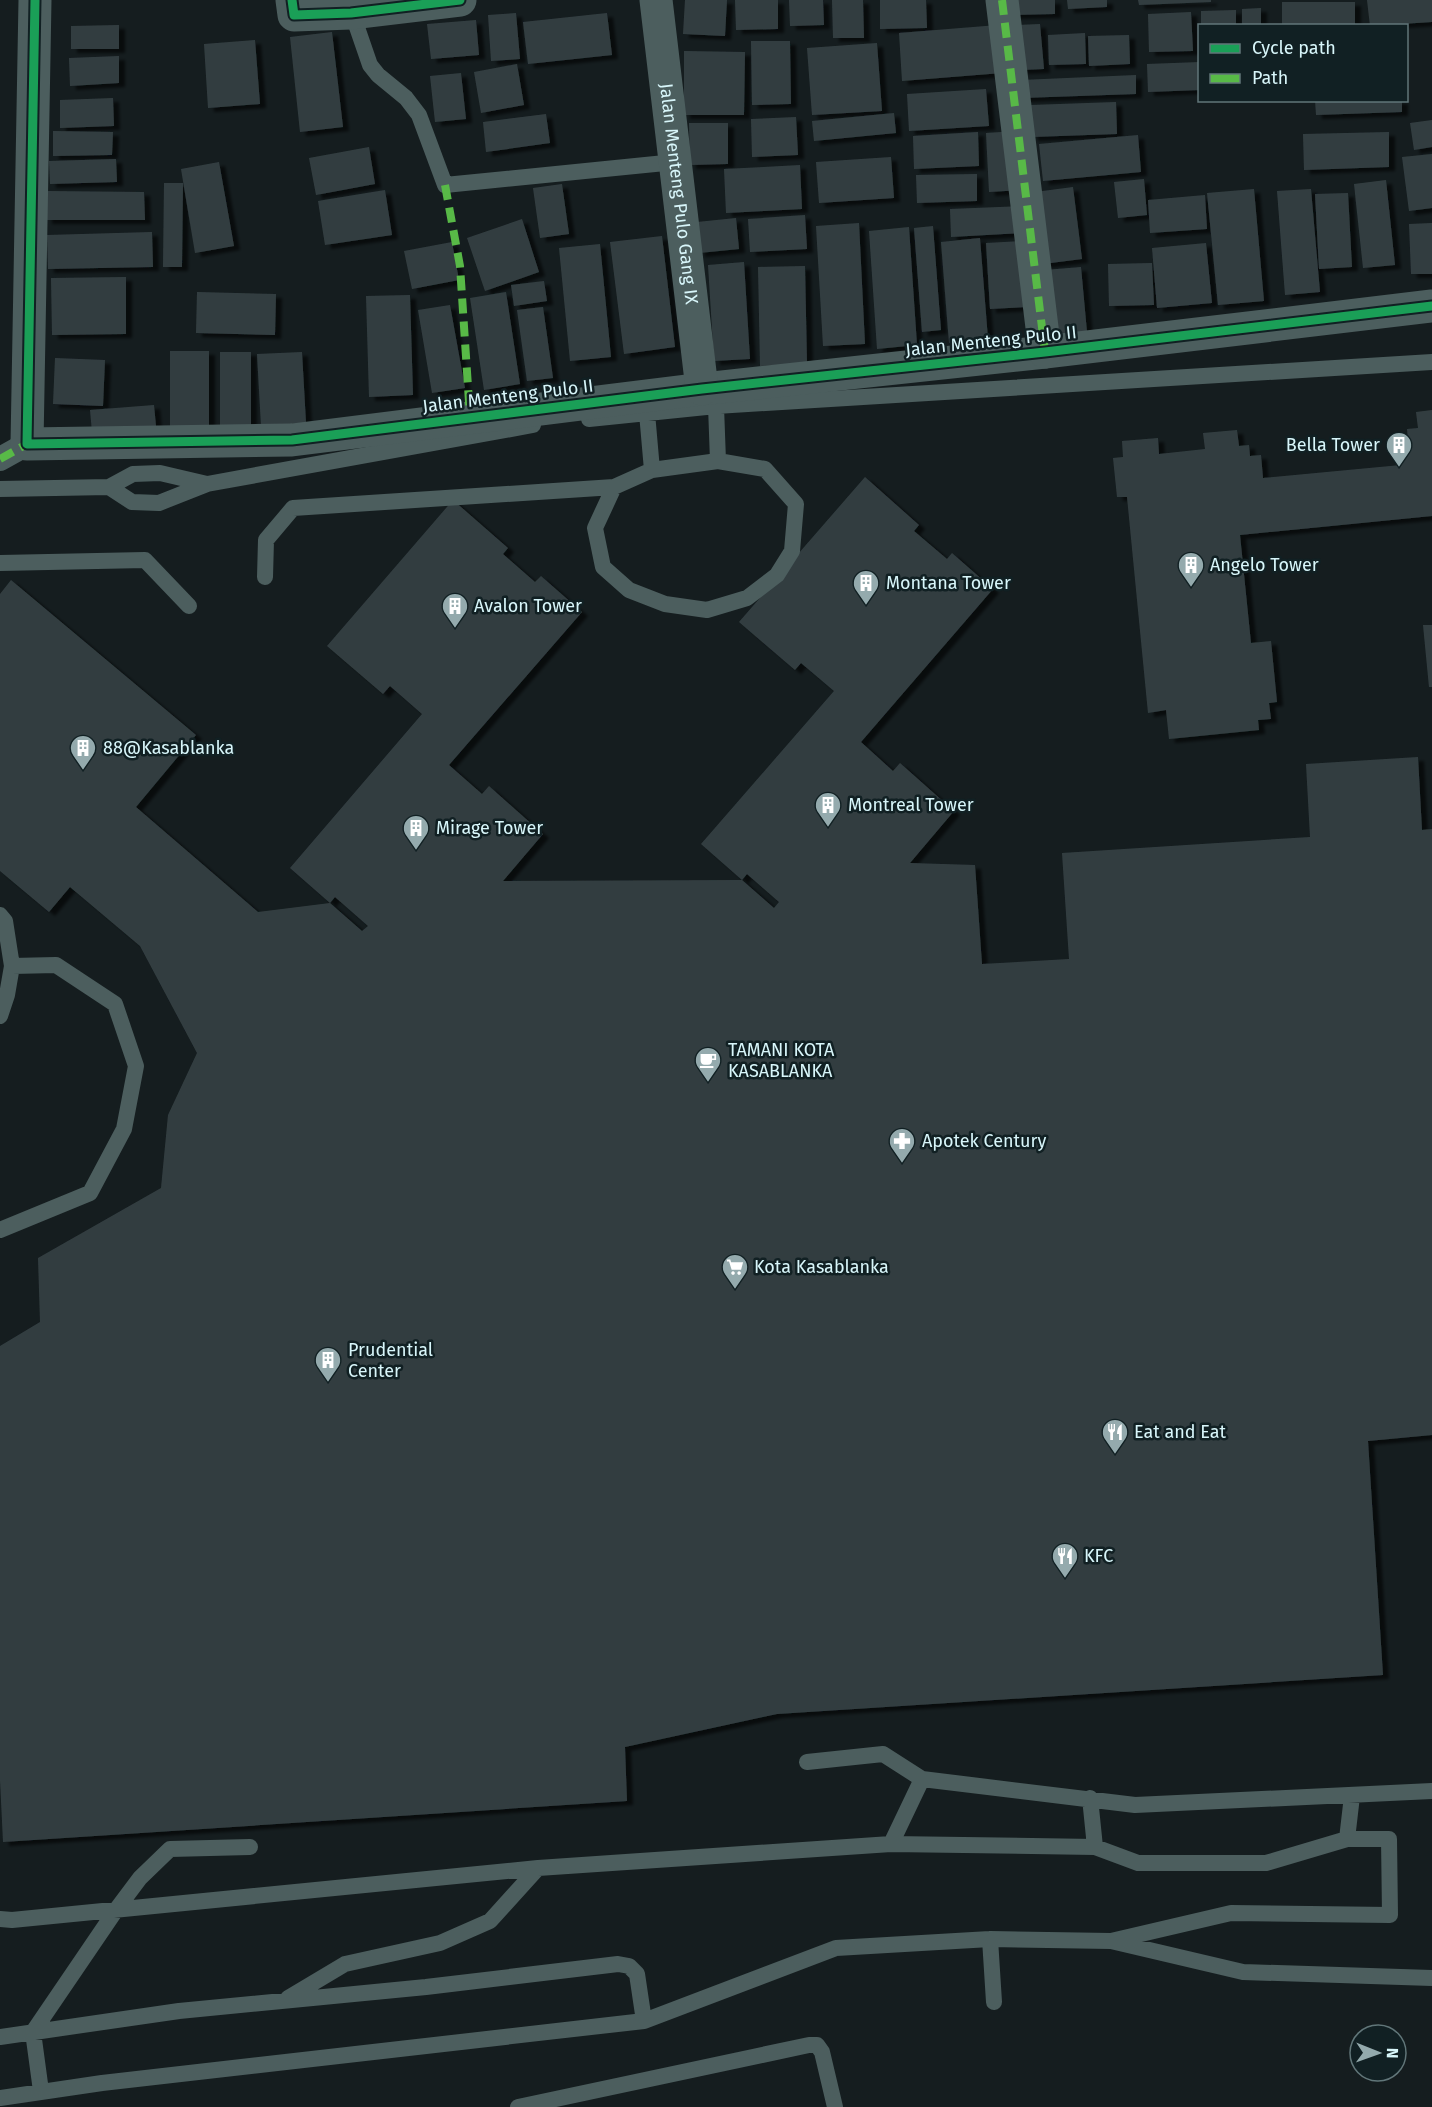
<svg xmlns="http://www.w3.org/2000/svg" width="1432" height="2107" viewBox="0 0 1432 2107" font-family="'Fira Sans',sans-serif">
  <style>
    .building { fill: #333e41; fill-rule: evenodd; filter: url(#shadow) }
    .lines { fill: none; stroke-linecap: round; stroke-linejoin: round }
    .service { stroke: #4c5e5e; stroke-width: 16 }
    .pedestrian { stroke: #4c5e5e; stroke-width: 24 }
    .minor { stroke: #4c5e5e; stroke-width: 33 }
    .quiet { stroke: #58b947; stroke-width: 8; stroke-dasharray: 15 8; stroke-linecap: butt }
    .cycleway-casing { stroke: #112023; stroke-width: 13 }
    .cycleway { stroke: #1a9f57; stroke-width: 9 }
    .labels { text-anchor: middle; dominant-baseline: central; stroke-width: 5; stroke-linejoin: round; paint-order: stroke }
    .street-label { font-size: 18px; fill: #d8f6fa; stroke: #112023 }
    .poi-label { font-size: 18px; fill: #d8f6fa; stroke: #112023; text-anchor: start }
  </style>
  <defs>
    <filter id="shadow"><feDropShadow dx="6" dy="4" stdDeviation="1.5" flood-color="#0009"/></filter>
  </defs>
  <rect width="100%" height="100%" fill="#151d1f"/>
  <!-- building -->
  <path class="building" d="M685 0H727L725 36 683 34Z
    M735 0H778V29L736 30Z
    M789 0H823L824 25 790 26Z
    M832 0H863L864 38H833Z
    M880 0H926L927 28 880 29Z
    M1010 0H1055V14L1011 15Z
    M1067 0H1107V7L1068 9Z
    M1138 0H1211V2L1139 5Z
    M1367 0H1432V22L1370 26Z
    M1282 2H1355V26H1282Z
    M1261 8V26H1242V9Z
    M1236 10V26H1201V11Z
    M1191 12 1193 51 1149 52 1148 14Z
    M516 13 520 59 491 61 488 15Z
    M607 13 612 55 528 64 523 22Z
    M476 20 479 55 431 59 427 24Z
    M1040 24 1044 69 1021 70 1017 25Z
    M119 25V49H71V26Z
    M998 25 1002 73 902 81 899 33Z
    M332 32 343 127 300 132 290 37Z
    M1085 33 1086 64 1049 65 1048 35Z
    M1129 35 1130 64 1089 66 1088 36Z
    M255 40 260 104 208 108 204 44Z
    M751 41H790L791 104 752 105Z
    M877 43 882 111 812 115 807 48Z
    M684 51 745 52 744 115H684Z
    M119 56V83L70 86 69 58Z
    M1200 62V90L1148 92 1147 64Z
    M517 64 524 105 481 113 474 72Z
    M461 73 466 119 435 122 430 76Z
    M1136 75V94L1022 98 1021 80Z
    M986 89 989 126 909 131 907 94Z
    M113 98 114 126 60 128V100Z
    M1315 100H1402V112L1316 115Z
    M1116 102 1117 134 1032 137 1031 105Z
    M894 113 896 133 814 141 812 121Z
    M546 114 550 143 486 152 483 122Z
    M796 117 798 155 752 157 751 119Z
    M1432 120V147L1414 150 1410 123Z
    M689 123H728V164L690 165Z
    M53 131 113 132 112 155 53 156Z
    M1017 131 1021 190 989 192 986 133Z
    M978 132 979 166 914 169 913 136Z
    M1389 132V167L1304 170 1303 134Z
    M1138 135 1141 172 1043 181 1039 144Z
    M369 147 375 184 316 195 309 158Z
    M1432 154V208L1409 211 1402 157Z
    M891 157 894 198 819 203 816 162Z
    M116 159 117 182 50 184 49 161Z
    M219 162 234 246 195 253 181 169Z
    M800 165 802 209 726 213 724 169Z
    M977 174V201L917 203 916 175Z
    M1144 179 1147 215 1118 218 1114 182Z
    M1386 180 1395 265 1363 268 1354 184Z
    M164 183H183L182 267H163Z
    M562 184 569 234 540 238 533 188Z
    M1073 187 1082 259 1043 264 1035 192Z
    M1254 189 1264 301 1218 305 1207 193Z
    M1311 189 1320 292 1285 295 1277 191Z
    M385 190 392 235 325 245 318 201Z
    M46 191 144 192 145 220H46Z
    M1348 193 1352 267 1319 269 1315 194Z
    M1205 195 1207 229 1150 233 1148 200Z
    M1021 206 1023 233 951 237 950 209Z
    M805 215 807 249 750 252 748 219Z
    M736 218 739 249 699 253 697 222Z
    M522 219 539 272 485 291 467 238Z
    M859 223 865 344 823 346 816 226Z
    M1432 223V274H1411L1409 224Z
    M933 226 941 330 922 332 914 228Z
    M909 227 917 345 877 349 869 231Z
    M152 232 153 267 48 269 47 235Z
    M662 236 675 347 624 354 610 242Z
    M980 238 988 339 949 343 941 242Z
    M1023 241 1027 307 990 309 986 243Z
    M452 242 459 280 412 289 404 251Z
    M1206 243 1212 303 1157 308 1152 248Z
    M600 244 611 357 570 361 559 248Z
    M744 262 750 359 714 361 708 265Z
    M1152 263 1154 305 1109 306 1108 264Z
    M805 266 807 364 760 366 758 267Z
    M1081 267 1087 332 1051 335 1045 270Z
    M126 277V334L52 335 51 278Z
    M544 281 547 301 514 306 511 285Z
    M197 292 276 294 275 335 196 333Z
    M506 292 520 384 484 390 470 298Z
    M410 295 413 395 369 397 366 296Z
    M450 305 465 388 432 393 418 310Z
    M543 307 553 378 527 381 517 310Z
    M170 351H209V432H170Z
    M220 352H251V428H220Z
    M302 352 306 423 261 426 257 354Z
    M55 358 105 360 103 406 53 404Z
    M154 405 157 437 93 443 90 410Z
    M1432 410V516L1240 535 1251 643 1271 641 1277 702 1269 703 1271 719 1258 720 1259 730 1169 739 1166 710 1148 713 1127 497H1117L1113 458 1123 457 1122 441 1158 438 1159 454 1205 449 1203 433 1237 430 1239 446 1249 445 1250 456 1261 455 1263 478 1401 465 1398 441 1408 440 1407 429 1418 428 1416 412Z
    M865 477 919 525 914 531 947 559 952 553 993 589 861 742 893 771 900 763 954 811 910 863 975 865 982 964 1069 959 1062 853 1310 837 1306 764 1418 757 1422 830 1432 829V1435L1368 1441 1383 1675 777 1714 625 1747 627 1801 3 1842 0 1780V1346L40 1322 38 1258 161 1188 168 1115 197 1053 140 946 70 887 49 912 0 871V594L11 580 196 735 136 807 258 912 330 903 362 931 368 926 335 897 330 903 290 868 422 714 390 686 383 694 327 646 453 500 508 548 503 554 535 582 541 576 582 612 449 765 482 794 489 786 543 834 503 881 742 880 701 844 834 691 801 663 795 670 739 622ZM747 874 779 902 774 908 742 880Z
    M1423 625H1432V687H1429Z"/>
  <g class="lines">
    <!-- service -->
    <path class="service" d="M350 7 370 65 378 75 406 98 419 115 445 185 675 162
      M647 413 652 470 614 487 595 528 603 567 629 590 665 604 707 610 747 598 777 575 792 551 796 504 765 469 718 461 716 406
      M589 419 716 406 1432 362
      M652 470 718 461
      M109 487 132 502 159 503 207 484 533 425
      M0 489 109 487 133 474 160 473 207 484
      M0 563 145 560 189 606
      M265 577 266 540 293 508 614 487
      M0 915 5 921 12 966
      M0 1016 7 995 12 966 56 965 115 1004 136 1066 124 1129 90 1193 0 1230
      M807 1762 883 1754 922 1779 1135 1805 1432 1791
      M1090 1798 1095 1847
      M1347 1839 1352 1796
      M891 1844 922 1779
      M0 1919 12 1920 538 1868 891 1844 1095 1847 1138 1863H1266L1347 1839H1389L1390 1915 1231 1913 1111 1941
      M990 1939 994 2002
      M288 1998 345 1964 440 1943 490 1921 538 1868
      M0 2037 179 2011 426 1987 618 1964 629 1966 637 1974 644 2021
      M41 2091 33 2032 116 1910 140 1878 170 1849 250 1847
      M0 2098 102 2083 644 2021 836 1948 990 1939 1111 1941 1243 1972 1432 1978
      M518 2107 809 2045H817L822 2052 835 2107"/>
    <!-- pedestrian -->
    <path class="pedestrian" d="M0 459 27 444"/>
    <!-- minor -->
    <g class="minor">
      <path d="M35 0 27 444 292 440 702 389 1045 352 1432 306"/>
      <path d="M292 0 294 15 351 13 460 0"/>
      <path id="s1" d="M656 0 702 389"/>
      <path d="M1002 0 1045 352"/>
    </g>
    <!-- quiet -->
    <path class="quiet" d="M1002 0 1045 352
      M445 185 460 266 470 417
      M0 459 27 444"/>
    <!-- cycleway casing -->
    <g class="cycleway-casing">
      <path id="cycleway" d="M35 0 27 444 292 440 702 389 1045 352 1432 306
        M292 0 294 15 351 13 460 0"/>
    </g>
    <!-- cycleway -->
    <use href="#cycleway" class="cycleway"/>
  </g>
  <!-- icons -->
  <defs>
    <g id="building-pin" transform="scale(1.35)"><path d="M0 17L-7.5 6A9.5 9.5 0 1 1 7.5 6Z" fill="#94aaad" stroke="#112023"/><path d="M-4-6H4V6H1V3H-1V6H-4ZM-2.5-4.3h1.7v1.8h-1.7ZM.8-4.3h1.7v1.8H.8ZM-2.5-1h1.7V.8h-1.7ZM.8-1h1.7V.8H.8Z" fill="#fff"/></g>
    <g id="cafe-pin" transform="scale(1.35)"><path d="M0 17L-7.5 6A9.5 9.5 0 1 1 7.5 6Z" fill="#94aaad" stroke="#112023"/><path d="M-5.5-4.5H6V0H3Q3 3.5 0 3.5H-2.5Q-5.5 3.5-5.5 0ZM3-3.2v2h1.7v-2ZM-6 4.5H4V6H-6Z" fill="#fff"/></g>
    <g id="pharmacy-pin" transform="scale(1.35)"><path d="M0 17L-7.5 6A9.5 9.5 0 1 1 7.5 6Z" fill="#94aaad" stroke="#112023"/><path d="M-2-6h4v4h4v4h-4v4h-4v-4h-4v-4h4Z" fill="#fff"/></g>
    <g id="supermarket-pin" transform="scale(1.35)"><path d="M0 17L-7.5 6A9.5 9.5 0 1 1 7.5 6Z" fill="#94aaad" stroke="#112023"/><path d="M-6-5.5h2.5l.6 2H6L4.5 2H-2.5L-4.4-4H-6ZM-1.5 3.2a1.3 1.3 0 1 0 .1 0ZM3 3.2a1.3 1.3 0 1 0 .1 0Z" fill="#fff"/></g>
    <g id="restaurant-pin" transform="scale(1.35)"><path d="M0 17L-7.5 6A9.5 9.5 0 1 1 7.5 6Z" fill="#94aaad" stroke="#112023"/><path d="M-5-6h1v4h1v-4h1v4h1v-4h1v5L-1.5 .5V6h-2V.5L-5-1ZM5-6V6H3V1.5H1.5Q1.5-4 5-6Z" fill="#fff"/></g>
  </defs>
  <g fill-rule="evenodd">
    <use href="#building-pin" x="1399" y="445"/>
    <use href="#building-pin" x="1191" y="565"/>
    <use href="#building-pin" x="866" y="583"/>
    <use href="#building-pin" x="455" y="606"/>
    <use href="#building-pin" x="83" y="748"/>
    <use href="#building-pin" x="828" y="805"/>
    <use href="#building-pin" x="416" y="828"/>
    <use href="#cafe-pin" x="708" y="1060"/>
    <use href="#pharmacy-pin" x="902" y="1141"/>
    <use href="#supermarket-pin" x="735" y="1267"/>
    <use href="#building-pin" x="328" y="1360"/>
    <use href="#restaurant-pin" x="1115" y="1432"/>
    <use href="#restaurant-pin" x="1065" y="1556"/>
  </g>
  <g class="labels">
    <!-- street labels -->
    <g class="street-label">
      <text stroke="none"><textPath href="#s1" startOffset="195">Jalan Menteng Pulo Gang IX</textPath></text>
      <text transform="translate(991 341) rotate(-6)">Jalan Menteng Pulo II</text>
      <text transform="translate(508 396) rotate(-7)">Jalan Menteng Pulo II</text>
    </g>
    <!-- poi labels -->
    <g class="poi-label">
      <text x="1380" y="445" text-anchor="end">Bella Tower</text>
      <text x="1210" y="565">Angelo Tower</text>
      <text x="886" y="583">Montana Tower</text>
      <text x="474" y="606">Avalon Tower</text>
      <text x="103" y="748">88@Kasablanka</text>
      <text x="848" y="805">Montreal Tower</text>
      <text x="436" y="828">Mirage Tower</text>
      <text x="728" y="1050">TAMANI KOTA<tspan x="728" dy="21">KASABLANKA</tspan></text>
      <text x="922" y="1141">Apotek Century</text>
      <text x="754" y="1267">Kota Kasablanka</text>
      <text x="348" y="1350">Prudential<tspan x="348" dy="21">Center</tspan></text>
      <text x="1134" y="1432">Eat and Eat</text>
      <text x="1084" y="1556">KFC</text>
    </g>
  </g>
  <!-- legend -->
  <rect x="1198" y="24" width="210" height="78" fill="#112023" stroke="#617679" stroke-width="1.5"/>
  <rect x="1210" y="44" width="30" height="9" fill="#1a9f57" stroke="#617679" stroke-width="1.5"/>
  <text x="1252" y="54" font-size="18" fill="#d8f6fa">Cycle path</text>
  <rect x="1210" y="74" width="30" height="9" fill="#58b947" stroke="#617679" stroke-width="1.5"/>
  <text x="1252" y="84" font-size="18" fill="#d8f6fa">Path</text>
  <!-- north arrow -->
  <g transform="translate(1378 2053) rotate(91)"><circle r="28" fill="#112023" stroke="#617679" stroke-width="1.5"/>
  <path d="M0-4.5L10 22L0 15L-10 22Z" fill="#94aaad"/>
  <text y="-9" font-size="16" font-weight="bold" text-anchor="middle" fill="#d8f6fa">N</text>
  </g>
</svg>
